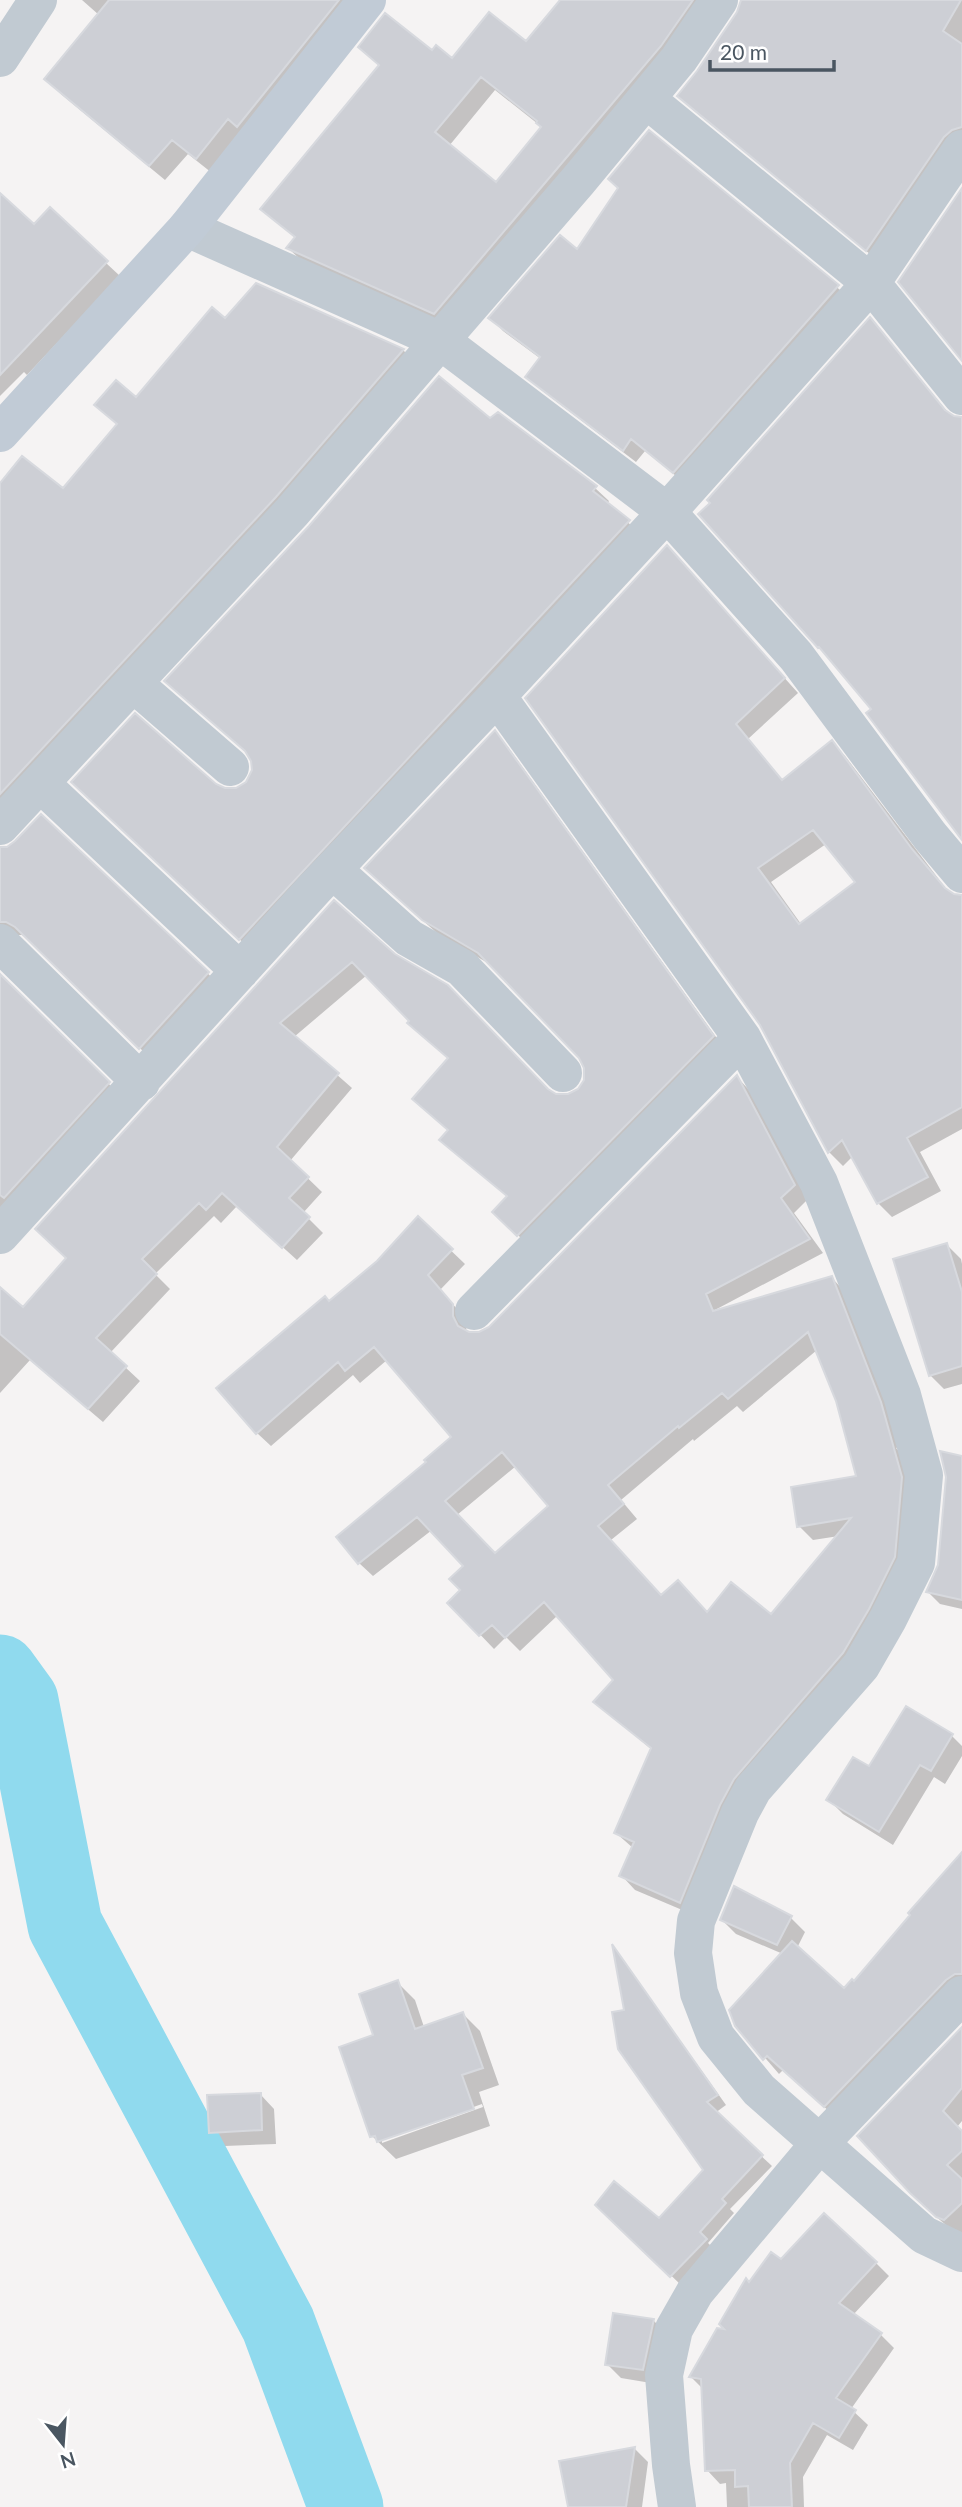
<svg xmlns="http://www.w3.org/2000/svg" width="962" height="2507" viewBox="0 0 962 2507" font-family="Lato,sans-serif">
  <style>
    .shadow { fill: #0003; fill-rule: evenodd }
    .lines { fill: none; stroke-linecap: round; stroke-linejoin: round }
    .river { stroke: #90daee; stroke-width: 75 }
    .building { fill: #cdcfd5; stroke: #d7d9de; stroke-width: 2; fill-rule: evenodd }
    .street { stroke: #c1cad2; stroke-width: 38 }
    .secondary { stroke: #c1cbd6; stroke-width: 38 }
  </style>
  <rect width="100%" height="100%" fill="#f5f3f3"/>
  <!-- shadow -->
  <path class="shadow" d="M82 0H368L212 173 188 154 165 180 62 95 47 79 99 15Z
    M562 0H716L449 327 302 261 288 248 296 238 263 209 380 66 360 47 432 53 452 61 527 43ZM495 90 543 128 496 184 449 146Z
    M742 0H962V147L881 263 693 110 679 96 699 72 739 12Z
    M649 132 851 299 686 484 645 451 636 462 540 389 527 377 541 359 503 331 491 318 577 252 620 189Z
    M0 195 34 226 106 263 120 276 27 375 24 372 0 396Z
    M256 285 403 350 417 364 0 823V485L63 491 118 425 97 405 136 400 225 320Z
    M870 319 951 416 962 419V836L874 709 701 514Z
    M490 420 595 488 609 501 607 504 642 535 253 952 87 795 215 785 225 790H237L247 783Z
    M680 561 798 693 748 739 783 781 831 743 845 756 950 894 962 897V1129L920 1152 941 1191 892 1217 878 1203 853 1156 843 1166 829 1152 761 1024ZM826 844 857 882 801 924 771 882Z
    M495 733 508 747 726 1051 532 1248 508 1226V1197L441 1140 449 1131 414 1099 449 1059 409 1023 411 1021 367 975 294 1037 352 1088 290 1161 322 1192 303 1213 323 1233 297 1260 237 1206 221 1223 214 1216 155 1274 170 1289 110 1353 140 1381 103 1422 30 1360 0 1393V1289L23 1310 68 1258 334 902 548 1091 556 1095 568 1096 580 1090 586 1079V1067L581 1057 493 966 438 934 380 882Z
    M41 816 222 987 154 1062 32 941 22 935H10L0 941V849H6L17 842Z
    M0 976 122 1097 0 1233Z
    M737 1077 750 1091 808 1199 794 1213 823 1253 713 1311 832 1278 845 1292 902 1446 896 1448 905 1457 908 1571 747 1792 694 1915 635 1890 622 1876 633 1848 616 1833 652 1750 596 1702 615 1680 558 1615 520 1651 506 1637 494 1649 450 1603 462 1591 465 1566 432 1530 373 1576 359 1563 428 1462 454 1437 387 1360 360 1383 353 1375 271 1446 257 1433 329 1303 378 1262 418 1219 465 1264 440 1290 467 1320 466 1332 480 1334 490 1328ZM817 1350 838 1400 858 1477 799 1526 813 1540 839 1536 771 1617 708 1614 662 1597 611 1540 637 1519 621 1500 693 1439 694 1441 737 1406 743 1412ZM516 1466 550 1506 495 1555 457 1515Z
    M947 1245 961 1259 962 1264V1384L944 1389 930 1375Z
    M962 1458V1609L940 1604 928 1592 940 1565Z
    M952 1736 962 1746V1756L945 1784 934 1777 893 1845 843 1814 829 1800 869 1769Z
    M962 1854V1995L840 2121 783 2070 779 2074 737 2025 783 1954 736 1934 722 1920 735 1888 791 1918 805 1932 797 1948 844 1990 855 1984Z
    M615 1949 726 2105 715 2113 772 2166 730 2209 734 2213 708 2243 715 2250 681 2285 598 2205 659 2220 705 2170 626 2012Z
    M397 1982 415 2000 424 2027 463 2014 480 2031 499 2085 479 2092 490 2126 396 2159 372 2136 375 2036ZM482 2104 483 2107 382 2143V2139Z
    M962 2029V2121L957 2127 962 2132V2233L953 2231 927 2209 859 2136Z
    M260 2094 274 2109 276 2144 225 2146 211 2132Z
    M781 2262 876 2263 889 2276 853 2315 881 2335 894 2348 851 2409 868 2425 853 2450 827 2435 803 2477 804 2507H727L726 2483 720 2484 707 2470 703 2389 691 2377 729 2331 750 2285Z
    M653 2320 668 2335 657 2384 621 2378 607 2364Z
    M634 2448 648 2462 642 2507H570Z"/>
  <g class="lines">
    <!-- river -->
    <path class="river" d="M0 1672 21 1701 65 1925 278 2324 346 2507"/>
  </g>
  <!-- building -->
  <path class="building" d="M109 0H339L237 127 228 119 196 159 172 140 149 166 44 79Z
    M560 0H693L661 46 434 314 286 248 295 237 260 209 379 65 358 47 385 13 432 50 436 45 452 58 489 12 526 41ZM481 77 537 121 536 123 541 127 496 182 435 132Z
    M741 0H961L943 31 962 44V127L952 130 944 137 866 251 677 96 697 71 737 12Z
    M649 130 839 285 673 473 631 439 623 451 525 377 540 357 488 318 560 235 577 249 618 188 608 179Z
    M962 188V361L898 282Z
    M0 193 34 224 50 207 108 261 0 375Z
    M256 283 404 349 276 497 0 794V483L22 456 63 488 117 424 94 405 116 380 136 397 212 307 225 318Z
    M870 317 945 410 954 416 962 417V840L866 713 871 709 819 647 818 648 698 514 710 503 707 500Z
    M439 376 490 418 498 412 597 486 593 491 630 520 239 940 71 782 135 713 216 784 225 788H236L246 782 252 770 251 761 245 751 164 681 309 526Z
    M667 545 785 678 736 724 782 780 832 740 912 849 945 888 954 894 962 895V1107L907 1138 928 1177 877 1204 842 1140 828 1153 760 1025 525 698ZM813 830 855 882 799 924 758 868Z
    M495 730 714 1036 517 1236 492 1212 507 1196 439 1140 448 1130 412 1099 448 1058 407 1023 409 1021 352 962 280 1023 339 1073 277 1147 309 1177 289 1198 310 1217 282 1248 222 1193 206 1210 199 1203 142 1259 157 1274 96 1338 127 1366 88 1409 0 1334V1287L23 1307 66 1258 35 1229 334 900 395 954 448 985 548 1089 556 1094H568L578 1089 584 1080V1068L579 1058 478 953 422 920 364 868Z
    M41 814 209 972 139 1049 15 927 6 922H0V847H7L15 841Z
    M0 974 110 1082 4 1198 0 1195Z
    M737 1075 795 1185 781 1198 810 1239 706 1294 713 1311 832 1276 881 1402 902 1477 895 1557 869 1609 843 1653 734 1779 720 1805 680 1903 619 1876 634 1842 614 1833 651 1748 593 1702 613 1680 544 1602 505 1638 492 1625 479 1636 447 1603 460 1590 449 1579 463 1566 417 1517 358 1564 336 1537 426 1462 424 1460 451 1437 374 1347 345 1371 338 1362 256 1434 216 1388 325 1296 329 1301 377 1261 418 1216 453 1249 428 1275 453 1304V1316L458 1326 469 1332H479L489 1327ZM808 1332 836 1401 856 1476 791 1487 797 1527 851 1518 771 1614 731 1582 707 1612 678 1580 661 1595 598 1526 624 1504 608 1485 678 1426 679 1428 722 1393 728 1399ZM502 1452 548 1506 495 1553 445 1501Z
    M947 1243 962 1292V1366L929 1376 893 1259Z
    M940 1451 962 1456V1600L926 1592 938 1565 946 1477Z
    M906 1706 953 1734 931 1771 920 1765 879 1832 826 1800 853 1757 869 1766Z
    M962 1852V1974H955L946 1980 824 2107 767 2056 763 2060 735 2026 729 2010 792 1941 844 1988 852 1979 854 1981 910 1915 908 1913Z
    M734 1886 792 1916 777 1945 720 1920Z
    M612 1944 718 2095 707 2102 763 2155 722 2199 726 2203 700 2232 707 2239 670 2277 595 2205 614 2181 659 2218 703 2170 618 2049 612 2012 624 2010Z
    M398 1980 415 2029 463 2012 483 2068 462 2075 474 2109 377 2142 375 2136 370 2137 339 2047 373 2035 359 1994Z
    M962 2027V2088L943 2111 962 2131V2151L947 2165 962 2179V2203L944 2220 936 2217 910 2193 857 2136Z
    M261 2093 262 2130 209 2133 207 2095Z
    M824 2213 877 2262 839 2303 882 2333 836 2398 856 2410 839 2438 813 2423 790 2463 792 2507H749L748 2486 735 2487V2470L705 2471 701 2379 689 2377 717 2328 724 2329 719 2324 746 2278 749 2282 771 2252 781 2259Z
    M613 2313 654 2319 643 2370 605 2365Z
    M635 2447 626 2507H568L559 2461Z"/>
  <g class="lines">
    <!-- street -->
    <path class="street" d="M0 58 38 0
      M646 99 871 283 962 396
      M187 228 441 341 667 512 796 656 930 836 962 874
      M133 683 230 767
      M497 696 742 1038 819 1183 902 1395 924 1475 916 1563 888 1619 861 1666 753 1789 740 1813 696 1921 693 1953 699 1993 716 2037 759 2090 924 2235 962 2253
      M40 783 240 971
      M0 826 292 512 578 181 679 59 719 0
      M333 870 409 938 462 968 563 1073
      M0 943 141 1082
      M0 1235 315 888 497 696 667 512 871 283 962 149
      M474 1311 742 1038
      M677 2507 671 2465 664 2375 674 2329 695 2292 820 2143 962 1995"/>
    <!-- secondary -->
    <path class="secondary" d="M0 433 187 228 367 0"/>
  </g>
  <!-- north arrow -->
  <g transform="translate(63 2444) rotate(163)" stroke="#ffffff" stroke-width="5" paint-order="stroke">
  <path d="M0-5L12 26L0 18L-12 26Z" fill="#4a5661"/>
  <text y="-10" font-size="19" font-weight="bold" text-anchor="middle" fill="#4a5661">N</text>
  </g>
  <!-- scale -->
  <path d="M710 60v10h124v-10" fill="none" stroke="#4a5661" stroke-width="3.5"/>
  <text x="720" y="60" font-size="21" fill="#4a5661" stroke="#ffffff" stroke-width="5" paint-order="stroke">20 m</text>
</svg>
